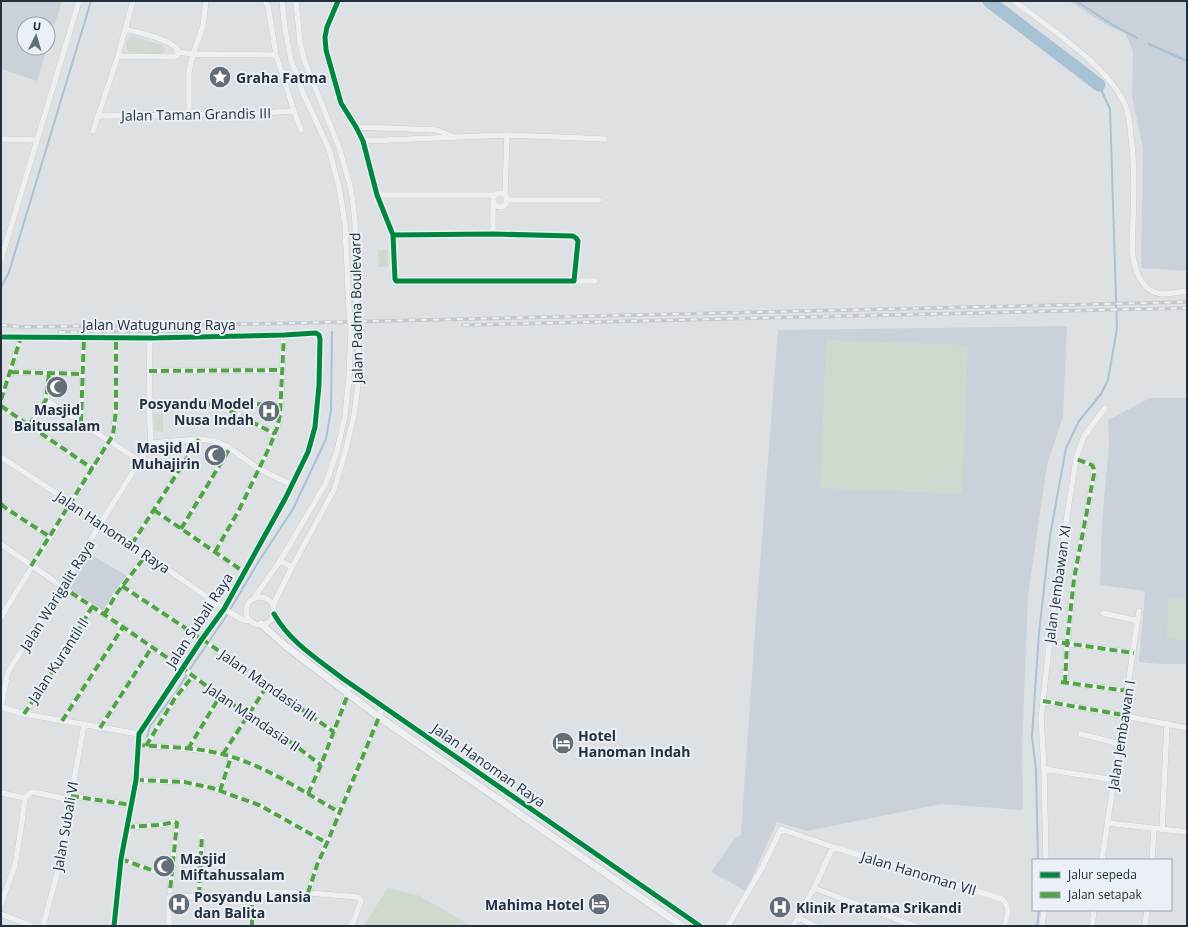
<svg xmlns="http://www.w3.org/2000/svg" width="1188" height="927" viewBox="0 0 1188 927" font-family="'Open Sans',sans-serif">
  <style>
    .built { fill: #cbd1d8 }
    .green { fill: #cfd9cd }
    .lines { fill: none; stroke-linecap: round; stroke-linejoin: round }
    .stream { stroke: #a8c1d3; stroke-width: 2 }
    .river { stroke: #a8c1d3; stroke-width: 13 }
    .minor-casing { stroke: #bcbfc2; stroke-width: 6 }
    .tertiary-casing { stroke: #bcbfc2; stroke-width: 8 }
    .minor { stroke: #edeff1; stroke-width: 5.5 }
    .tertiary { stroke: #edeff1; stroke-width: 7 }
    .rail-casing { stroke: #c6c9cc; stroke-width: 3.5 }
    .rail { stroke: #eaf0f5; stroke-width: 2; stroke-dasharray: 6; stroke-linecap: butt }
    .minor-bridge-casing { stroke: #bcbfc2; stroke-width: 6; stroke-linecap: butt }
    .minor-bridge { stroke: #edeff1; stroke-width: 5.5 }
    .quiet { stroke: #50a446; stroke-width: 4; stroke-dasharray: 8 4; stroke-linecap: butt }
    .cycleway-casing { stroke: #eaf0f5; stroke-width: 8 }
    .cycleway { stroke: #00873e; stroke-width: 5 }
    .labels { text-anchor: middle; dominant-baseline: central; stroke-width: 4; stroke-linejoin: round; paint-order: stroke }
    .poi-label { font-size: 14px; font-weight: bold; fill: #23303e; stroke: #eaf0f5; text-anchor: start }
    .street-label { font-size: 14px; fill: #23303e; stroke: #eaf0f5 }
  </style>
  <rect width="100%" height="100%" fill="#dee1e4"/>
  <!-- built -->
  <path class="built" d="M1 1H62L48 45V24H24V48H47L37 81 1 69Z
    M1069 1H1187V271L1141 268 1143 149 1132 96 1133 51 1125 33 1110 27Z
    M1067 326 1063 416 1047 465 1028 596 1022 747 1023 810 941 804 807 831 777 822 746 891 711 872 735 838 741 835 755 630 778 330Z
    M1150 398H1187V664H1159L1139 662 1145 591 1100 585 1102 523 1109 445 1108 420Z
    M87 552 129 577 103 611 65 586Z"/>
  <!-- green -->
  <path class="green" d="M132 37H135L162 45 165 48 164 52 159 54 129 52C124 47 125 40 132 37Z
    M378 250H388V267H379Z
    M826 340 968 345 962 494 820 488Z
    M154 414H163V432L154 431Z
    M1168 599H1187V640L1167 639Z
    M388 888 420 896 471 926H363Z"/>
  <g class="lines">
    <!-- stream -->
    <path class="stream" d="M1076 1 1113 25 1137 38
      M1149 44 1187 61
      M1 287 9 272 91 1
      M147 737 150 726 176 692 192 666 225 618 259 561 293 509 326 439 331 410 332 332
      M1038 860 1036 770 1032 737 1039 632 1050 536 1066 448 1079 421 1101 394 1108 380 1117 328 1110 109 1099 85
      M1037 926 1039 910"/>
    <!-- river -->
    <path class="river" d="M989 1 1099 85"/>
    <!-- minor casing -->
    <g class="minor-casing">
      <path id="minor" d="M265 1 268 6 276 55 294 111 301 130
        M282 1 285 29 291 60 303 93 329 149 339 187 345 224 349 309
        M296 1 300 43 305 62 339 147 351 189 355 222 357 309
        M338 1 327 27 325 37 326 50 341 103 356 127 363 141 377 195 393 235 395 279 396 281H574L578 241 576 238 573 236 493 234 393 235
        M1014 1C1047 26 1112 69 1126 107 1130 117 1130 127 1131 137 1136 175 1133 214 1132 252 1135 270 1141 292 1162 294 1170 294 1179 292 1187 291
        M177 52 193 54 276 55
        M118 56 174 57 177 55 178 50C171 39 137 32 125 29
        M189 114V72L193 54 203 26 206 1
        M98 116 244 114 294 111
        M356 127 437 130 454 137
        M93 131 118 56 133 1
        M1 139 36 140
        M363 141 507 135 605 139
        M493 200a7 7 0 1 1 14 0a7 7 0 1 1-14 0Z
        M377 195H495
        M505 195 507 135
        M506 200H599
        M493 234V202
        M1 260 79 1
        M574 281H595
        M1 337 150 338 284 335 316 333 319 335 320 339 319 385 315 427 308 452 285 499 224 609 202 639 139 734 136 780 121 859 114 926
        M150 338 149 405 151 443
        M149 371 282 370
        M11 372 82 374
        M1 400 21 337
        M46 400 140 461
        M217 404 275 434
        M149 405 280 404
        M1 406 93 469
        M81 422 84 337
        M29 425 46 400 49 373
        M1 457 102 523 224 609 243 620 251 621
        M1 504 7 509 50 537
        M154 510 244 572
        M181 529 230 448
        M1 544 61 586 123 627 185 670 220 696 292 743 321 765
        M132 544 199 439
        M215 552 240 508 270 446 277 428 280 415 284 335
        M280 561 292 567
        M122 586 202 639 334 732
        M246 611a14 14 0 1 1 28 0a14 14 0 1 1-28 0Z
        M254 598 280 561 326 483 337 451 345 416 349 377 351 332
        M273 605 292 567 334 490 345 453 354 415 358 385 359 333
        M1103 613 1138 621
        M104 615 117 593 147 554
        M1 617 113 435 116 410V337
        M1050 641 1134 653
        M1063 682 1128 691
        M1065 683 1067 643 1074 579 1094 474V469L1092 465 1076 459
        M1043 701 1073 706 1187 728
        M1 707 8 672 151 443 199 439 215 441 230 448 259 469 292 485
        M1 707 24 714 139 734
        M24 714 66 651 92 607
        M62 721 123 627
        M100 728 152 647
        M1081 734 1120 744
        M137 745C165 747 194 747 222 754 265 765 302 791 339 812
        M146 746 175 698 193 676
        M188 749 220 696
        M223 754 267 686
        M1044 769 1114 780
        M136 780 184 782 212 788 259 805 327 843
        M220 791 231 757
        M1 793 25 798
        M308 794 321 765 351 684
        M71 796 132 805
        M25 798 30 793 34 792 70 800
        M1108 823 1187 832
        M127 827 160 825 174 822 177 823 170 891
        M1162 830 1167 724
        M121 859 154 871
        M1046 860 1044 769 1041 718 1056 586 1076 459 1084 436 1105 408
        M1102 860 1139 611
        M1152 860 1154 829
        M814 888 915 926
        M252 893V926
        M308 893 317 865 327 843 383 706
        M199 895 202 835
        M1 904 15 865 22 822 25 798
        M1 914 32 926
        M798 918 816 926
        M43 926 57 874 84 725
        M169 926V897L227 895 265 892 308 893 358 897 361 901 353 923 350 926
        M728 926 762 868 781 829 833 847 1002 899C1011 907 1008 917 1004 926
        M793 926 814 888 833 847
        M1042 926 1044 910
        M1092 926 1094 910
        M1145 926 1147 910"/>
    </g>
    <!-- tertiary casing -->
    <g class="tertiary-casing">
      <path id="tertiary" d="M274 614C290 642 316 658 342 678L700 926
        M261 624 287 647 379 717 682 926"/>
    </g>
    <!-- minor -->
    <use href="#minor" class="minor"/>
    <!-- tertiary -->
    <use href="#tertiary" class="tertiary"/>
    <!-- rail casing -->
    <g class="rail-casing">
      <path id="rail" d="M1 325 21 327 249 324 1187 302
        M463 325 1187 308
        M59 332 181 331"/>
    </g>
    <!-- rail -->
    <use href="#rail" class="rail"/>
    <!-- minor-bridge casing -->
    <g class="minor-bridge-casing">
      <path id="minor-bridge" d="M349 309 351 332
        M357 309 359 333"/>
    </g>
    <!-- minor-bridge -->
    <use href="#minor-bridge" class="minor-bridge"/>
    <!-- quiet -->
    <path class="quiet" d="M149 371 282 370
      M11 372 82 374
      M1 400 21 337
      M149 405 280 404
      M219 405 275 434
      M1 406 93 469
      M81 422 84 337
      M29 425 46 400 49 373
      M1 504 7 509 50 537
      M154 510 244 572
      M181 529 230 448
      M132 544 199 439
      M215 552 240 508 270 446 277 428 280 415 284 335
      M31 566 113 435 116 410V337
      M61 586 123 627 185 670 220 696 292 743 321 765
      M122 586 202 639 334 732
      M104 615 117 593 147 554
      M1050 641 1134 653
      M1061 682 1128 691
      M1065 683 1067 643 1074 579 1094 474V469L1092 465 1076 459
      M1043 701 1123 715
      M24 714 66 651 92 607
      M62 721 123 627
      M100 728 152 647
      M137 745C165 747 194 747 222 754 265 765 302 791 339 812
      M146 746 175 698 193 676
      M188 749 220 696
      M223 754 267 686
      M136 780 184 782 212 788 259 805 327 843
      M220 791 231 757
      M308 794 321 765 348 694
      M71 796 132 805
      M127 827 160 825 174 822 177 823 170 891
      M121 859 154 871
      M252 893V926
      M308 893 317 865 327 843 379 717
      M199 895 202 835"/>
    <!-- cycleway casing -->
    <g class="cycleway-casing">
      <path id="cycleway" d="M338 1 327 27 325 37 326 50 341 103 356 127 363 141 377 195 393 235 395 279 396 281H574L578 241 576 238 573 236 493 234 393 235
        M1 337 150 338 284 335 316 333 319 335 320 339 319 385 315 427 308 452 285 499 224 609 202 639 139 734 136 780 121 859 114 926
        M274 614C290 642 316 658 342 678L700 926"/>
    </g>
    <!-- cycleway -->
    <use href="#cycleway" class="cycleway"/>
  </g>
  <!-- icons -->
  <defs>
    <g id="sight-disc" transform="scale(1.15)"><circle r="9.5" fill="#646e78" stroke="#eaf0f5"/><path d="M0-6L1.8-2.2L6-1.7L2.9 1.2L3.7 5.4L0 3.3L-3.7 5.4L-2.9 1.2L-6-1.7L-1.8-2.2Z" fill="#fff"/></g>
    <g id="mosque-disc" transform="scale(1.15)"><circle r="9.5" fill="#646e78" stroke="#eaf0f5"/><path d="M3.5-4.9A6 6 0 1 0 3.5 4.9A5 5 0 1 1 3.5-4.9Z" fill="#fff"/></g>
    <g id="hospital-disc" transform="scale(1.15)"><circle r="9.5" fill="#646e78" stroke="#eaf0f5"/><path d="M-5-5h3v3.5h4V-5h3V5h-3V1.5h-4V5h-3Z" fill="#fff"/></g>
    <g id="hotel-disc" transform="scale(1.15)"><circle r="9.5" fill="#646e78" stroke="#eaf0f5"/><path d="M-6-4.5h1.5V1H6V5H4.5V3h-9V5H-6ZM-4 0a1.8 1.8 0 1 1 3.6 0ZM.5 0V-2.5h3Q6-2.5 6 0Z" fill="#fff"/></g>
  </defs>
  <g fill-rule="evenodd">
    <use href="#sight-disc" x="220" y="77"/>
    <use href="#mosque-disc" x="57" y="387"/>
    <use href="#hospital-disc" x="269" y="411"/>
    <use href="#mosque-disc" x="215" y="455"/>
    <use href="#hotel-disc" x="563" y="743"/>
    <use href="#mosque-disc" x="164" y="866"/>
    <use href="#hospital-disc" x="179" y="904"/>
    <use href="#hotel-disc" x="599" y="904"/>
    <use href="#hospital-disc" x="780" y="907"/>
  </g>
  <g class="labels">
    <!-- poi labels -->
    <g class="poi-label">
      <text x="236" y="77">Graha Fatma</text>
      <text x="254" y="403" text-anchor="end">Posyandu Model<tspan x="254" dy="16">Nusa Indah</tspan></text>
      <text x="57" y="409" text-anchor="middle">Masjid<tspan x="57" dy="16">Baitussalam</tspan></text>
      <text x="200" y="447" text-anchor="end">Masjid Al<tspan x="200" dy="16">Muhajirin</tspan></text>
      <text x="578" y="735">Hotel<tspan x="578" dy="16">Hanoman Indah</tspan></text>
      <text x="180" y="858">Masjid<tspan x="180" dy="16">Miftahussalam</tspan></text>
      <text x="194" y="896">Posyandu Lansia<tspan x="194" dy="16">dan Balita</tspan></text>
      <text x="584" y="904" text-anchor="end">Mahima Hotel</text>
      <text x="796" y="907">Klinik Pratama Srikandi</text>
    </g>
    <!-- street labels -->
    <g class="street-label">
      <text transform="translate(196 114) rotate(-1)">Jalan Taman Grandis III</text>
      <text transform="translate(356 308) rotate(-91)">Jalan Padma Boulevard</text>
      <text x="159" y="324">Jalan Watugunung Raya</text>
      <text transform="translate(113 532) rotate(34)">Jalan Hanoman Raya</text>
      <text transform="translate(1057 584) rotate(-82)">Jalan Jembawan XI</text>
      <text transform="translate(57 595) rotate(-58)">Jalan Warigalit Raya</text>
      <text transform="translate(199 620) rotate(-57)">Jalan Subali Raya</text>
      <text transform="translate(58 660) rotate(-57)">Jalan Kurantil II</text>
      <text transform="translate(268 685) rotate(35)">Jalan Mandasia III</text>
      <text transform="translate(253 717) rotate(34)">Jalan Mandasia II</text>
      <text transform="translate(1121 735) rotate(-81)">Jalan Jembawan I</text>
      <text transform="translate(489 765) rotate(35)">Jalan Hanoman Raya</text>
      <text transform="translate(65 826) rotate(-80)">Jalan Subali VI</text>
      <text transform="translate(919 873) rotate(17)">Jalan Hanoman VII</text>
    </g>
  </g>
  <!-- border -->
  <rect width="1188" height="927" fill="none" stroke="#23303e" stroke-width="4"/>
  <!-- legend -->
  <rect x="1032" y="859" width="140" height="52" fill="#eaf0f5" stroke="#9aa3ac"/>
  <rect x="1040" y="872" width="20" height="6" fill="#00873e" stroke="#9aa3ac"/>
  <text x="1068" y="879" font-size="12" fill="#23303e">Jalur sepeda</text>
  <rect x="1040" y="892" width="20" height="6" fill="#50a446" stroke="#9aa3ac"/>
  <text x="1068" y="899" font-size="12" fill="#23303e">Jalan setapak</text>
  <!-- north arrow -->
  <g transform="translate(36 36) rotate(5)"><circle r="19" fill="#eaf0f5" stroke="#9aa3ac"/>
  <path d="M0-3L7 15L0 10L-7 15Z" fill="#646e78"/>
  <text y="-6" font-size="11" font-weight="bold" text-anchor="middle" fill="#23303e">U</text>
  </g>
</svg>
